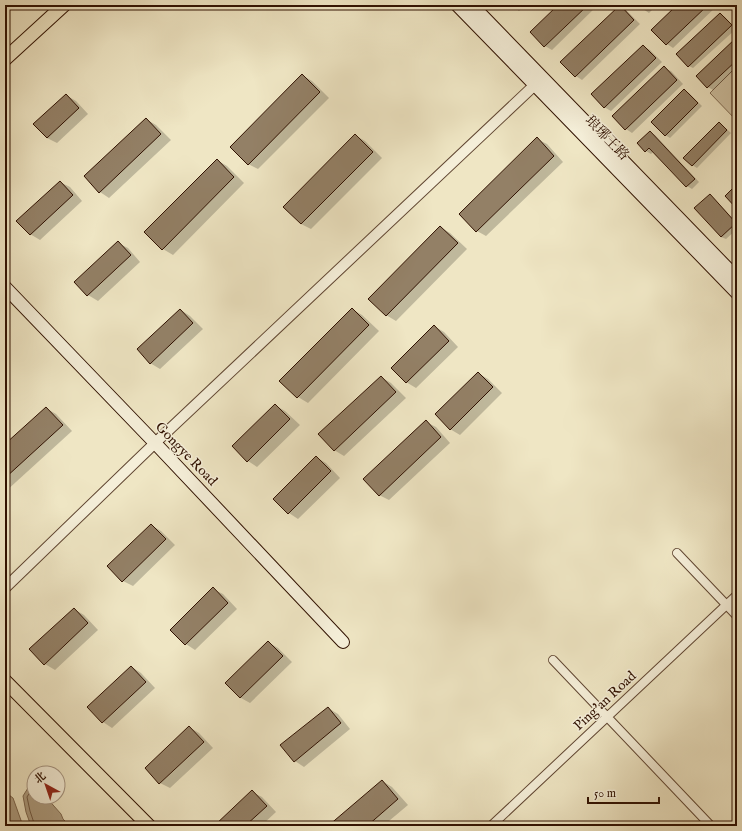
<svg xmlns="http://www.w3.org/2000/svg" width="742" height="831" viewBox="0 0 742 831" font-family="'IM FELL English','Noto Serif SC',serif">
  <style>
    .green { fill: #cfc2a3; stroke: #806a52 }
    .water { fill: #ae9e82; stroke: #7c664e }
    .shadow { fill: #0003 }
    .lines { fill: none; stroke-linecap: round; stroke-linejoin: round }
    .shore { stroke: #6f5842; stroke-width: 1 }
    .building { fill: #938066; stroke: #301101 }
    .minor-casing { stroke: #604632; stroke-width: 10 }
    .tertiary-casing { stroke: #604632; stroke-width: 12 }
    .secondary-casing { stroke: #301101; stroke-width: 14 }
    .primary-casing { stroke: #301101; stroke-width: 15 }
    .minor { stroke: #f5efd9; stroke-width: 8 }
    .tertiary { stroke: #f5efd9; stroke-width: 10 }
    .secondary { stroke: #f5efd9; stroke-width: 12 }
    .primary { stroke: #efe6c4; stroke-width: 13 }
    .labels { text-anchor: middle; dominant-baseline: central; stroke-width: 3; stroke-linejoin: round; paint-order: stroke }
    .street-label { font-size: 14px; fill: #301101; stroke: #f5efd9 }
  </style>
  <rect width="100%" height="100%" fill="#efe6c4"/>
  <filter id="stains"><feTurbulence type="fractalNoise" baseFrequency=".005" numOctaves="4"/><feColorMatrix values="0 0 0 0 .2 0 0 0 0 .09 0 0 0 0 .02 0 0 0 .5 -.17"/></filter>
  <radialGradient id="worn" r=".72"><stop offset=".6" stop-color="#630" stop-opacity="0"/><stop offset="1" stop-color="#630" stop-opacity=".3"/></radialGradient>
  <!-- green -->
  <path class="green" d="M737 66V121L710 93Z"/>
  <!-- water -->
  <path class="water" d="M33 786 34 787V797H46L61 814 63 819 70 826H31L26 812 23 796 28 788Z
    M5 792 13 798 23 826H5Z"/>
  <!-- shadow -->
  <path class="shadow" d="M511 5H525L519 11Z
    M559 5H598L552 50 545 46 531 32Z
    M639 5H657L649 13 643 9Z
    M679 5H718L673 48 667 44Z
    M620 6 626 10 640 24 582 80 576 76Z
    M720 14 725 17 736 29 693 68 689 66Z
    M737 38V67L713 90 708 87 697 76Z
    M643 46 650 50 662 62 611 111 604 107Z
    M664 68 671 71 683 84 632 133 626 129Z
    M302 75 312 81 329 98 258 169 248 164Z
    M685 91 689 93 702 106 670 138 665 135Z
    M66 95 76 101 88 114 57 143 47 138Z
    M146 119 156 125 171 140 109 198 100 192Z
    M719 123 723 126 731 133 697 168 692 165Z
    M650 132 655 135 699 182 692 189 687 186 654 151 651 154 646 151 638 143Z
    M355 135 365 141 382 158 311 229 301 224Z
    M537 139 547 144 563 162 486 236 477 231Z
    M217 160 227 166 244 183 173 255 163 249Z
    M60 182 70 187 82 201 40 240 30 234Z
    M710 196 714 198 737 223V229L726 239 721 237 696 208Z
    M440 227 450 233 467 249 396 321 386 315Z
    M118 243 128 248 140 262 98 301 88 295 76 282Z
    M352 309 362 315 379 331 308 403 298 397 281 381Z
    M181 310 190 316 203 329 160 369 150 363Z
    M434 326 444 332 458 347 416 388 406 382Z
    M478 373 488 379 502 393 460 435 450 429Z
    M381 377 391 383 406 398 344 456 334 450Z
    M275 405 285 411 300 425 257 467 248 461Z
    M46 408 56 414 72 431 5 492V445Z
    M426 422 436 427 450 443 389 500 379 495Z
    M316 457 326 463 340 478 298 519 289 513Z
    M151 525 161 531 175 545 133 586 123 581Z
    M213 589 223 594 237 609 195 650 186 644 171 630Z
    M74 609 84 615 98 630 55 670 45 664Z
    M268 642 278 648 292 662 250 703 241 698 226 683Z
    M132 667 141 673 155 688 112 728 103 722Z
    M328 708 338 714 350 729 304 767 295 761Z
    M189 727 199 733 213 748 170 788 160 783Z
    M382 781 392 787 408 805 383 826H329Z
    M252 792 262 797 276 812 261 826H215Z"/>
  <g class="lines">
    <!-- shore -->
    <path class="shore" d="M34 790 30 792 27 797 30 811 35 826"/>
  </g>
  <!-- building -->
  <path class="building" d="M558 5H588L544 47 530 32Z
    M620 5 634 20 575 77 560 62Z
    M637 5H647L642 10Z
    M677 5H708L666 45 651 30Z
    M720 13 732 25 688 67 676 54Z
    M737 37V60L707 88 696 76Z
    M643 45 656 58 604 108 591 94Z
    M664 66 677 80 625 130 612 116Z
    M302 74 320 92 248 165 230 147Z
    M684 89 698 103 665 136 651 122Z
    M66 94 79 108 47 138 33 124Z
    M146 118 161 134 99 193 84 176Z
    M719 122 727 130 692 166 683 158Z
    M650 131 695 179 686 187 649 148 645 152 637 143Z
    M355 134 373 152 301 224 283 207Z
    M537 137 554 156 476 232 459 214Z
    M217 159 234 177 162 250 144 232Z
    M60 181 73 195 30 235 16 221Z
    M737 184V209L725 196Z
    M710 194 736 223 721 237 694 208Z
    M440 226 458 243 386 316 368 299Z
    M118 241 131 255 87 296 74 282Z
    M352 308 369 325 297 398 279 381Z
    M180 309 193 323 150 364 137 349Z
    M434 325 449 341 406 383 391 368Z
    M478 372 493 387 450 430 435 414Z
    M381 376 396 392 334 451 318 434Z
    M275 404 290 419 247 462 232 446Z
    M46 407 63 425 5 478V444Z
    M426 420 441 437 379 496 363 479Z
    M316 456 331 471 288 514 273 499Z
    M151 524 166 539 122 582 107 566Z
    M213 587 228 603 185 645 170 630Z
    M74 608 88 623 44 665 29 649Z
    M268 641 283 656 240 698 225 683Z
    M131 666 146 682 102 723 87 707Z
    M328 707 341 723 294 762 280 745Z
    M189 726 204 742 159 784 145 768Z
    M382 780 398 799 367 826H328Z
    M252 790 267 806 245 826H214Z"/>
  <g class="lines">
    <!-- minor casing -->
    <g class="minor-casing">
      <path id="minor" d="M677 553 737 616
        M553 660 711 826
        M491 826 737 595"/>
    </g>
    <!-- tertiary casing -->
    <g class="tertiary-casing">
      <path id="tertiary" d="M5 588 155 443 540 80"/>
    </g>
    <!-- secondary casing -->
    <g class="secondary-casing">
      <path id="secondary" d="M457 5 737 293
        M472 5 737 278
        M5 287 155 443 343 642"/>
    </g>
    <!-- primary casing -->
    <g class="primary-casing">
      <path id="primary" d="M5 59 64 5
        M5 681 149 826"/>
    </g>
    <!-- minor -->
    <use href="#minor" class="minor"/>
    <!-- tertiary -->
    <use href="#tertiary" class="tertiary"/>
    <!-- secondary -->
    <use href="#secondary" class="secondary"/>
    <!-- primary -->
    <use href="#primary" class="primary"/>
  </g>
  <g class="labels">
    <!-- street labels -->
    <g class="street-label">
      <text transform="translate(607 138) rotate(46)">琅琊王路</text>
      <text transform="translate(186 454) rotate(46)">Gongye Road</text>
      <text transform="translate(605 701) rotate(-43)">Ping'an Road</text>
    </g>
  </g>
  <!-- margin -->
  <rect width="742" height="831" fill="none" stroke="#efe6c4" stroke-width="20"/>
  <rect x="6" y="6" width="730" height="819" fill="none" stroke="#301101" stroke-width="2"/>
  <rect x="10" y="10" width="722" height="811" fill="none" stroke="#301101"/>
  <!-- north arrow -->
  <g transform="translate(46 785) rotate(320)"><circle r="19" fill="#f5efd9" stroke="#a69683"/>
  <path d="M0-3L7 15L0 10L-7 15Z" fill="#8f2418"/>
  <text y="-6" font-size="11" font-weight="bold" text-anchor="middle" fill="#301101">北</text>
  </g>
  <!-- scale -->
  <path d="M588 797v6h71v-6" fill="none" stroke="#301101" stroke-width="2"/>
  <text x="594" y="797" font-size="12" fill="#301101" stroke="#f5efd9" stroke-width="3" paint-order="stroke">50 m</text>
  <rect width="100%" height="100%" filter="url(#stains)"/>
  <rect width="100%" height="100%" fill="url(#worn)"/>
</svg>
